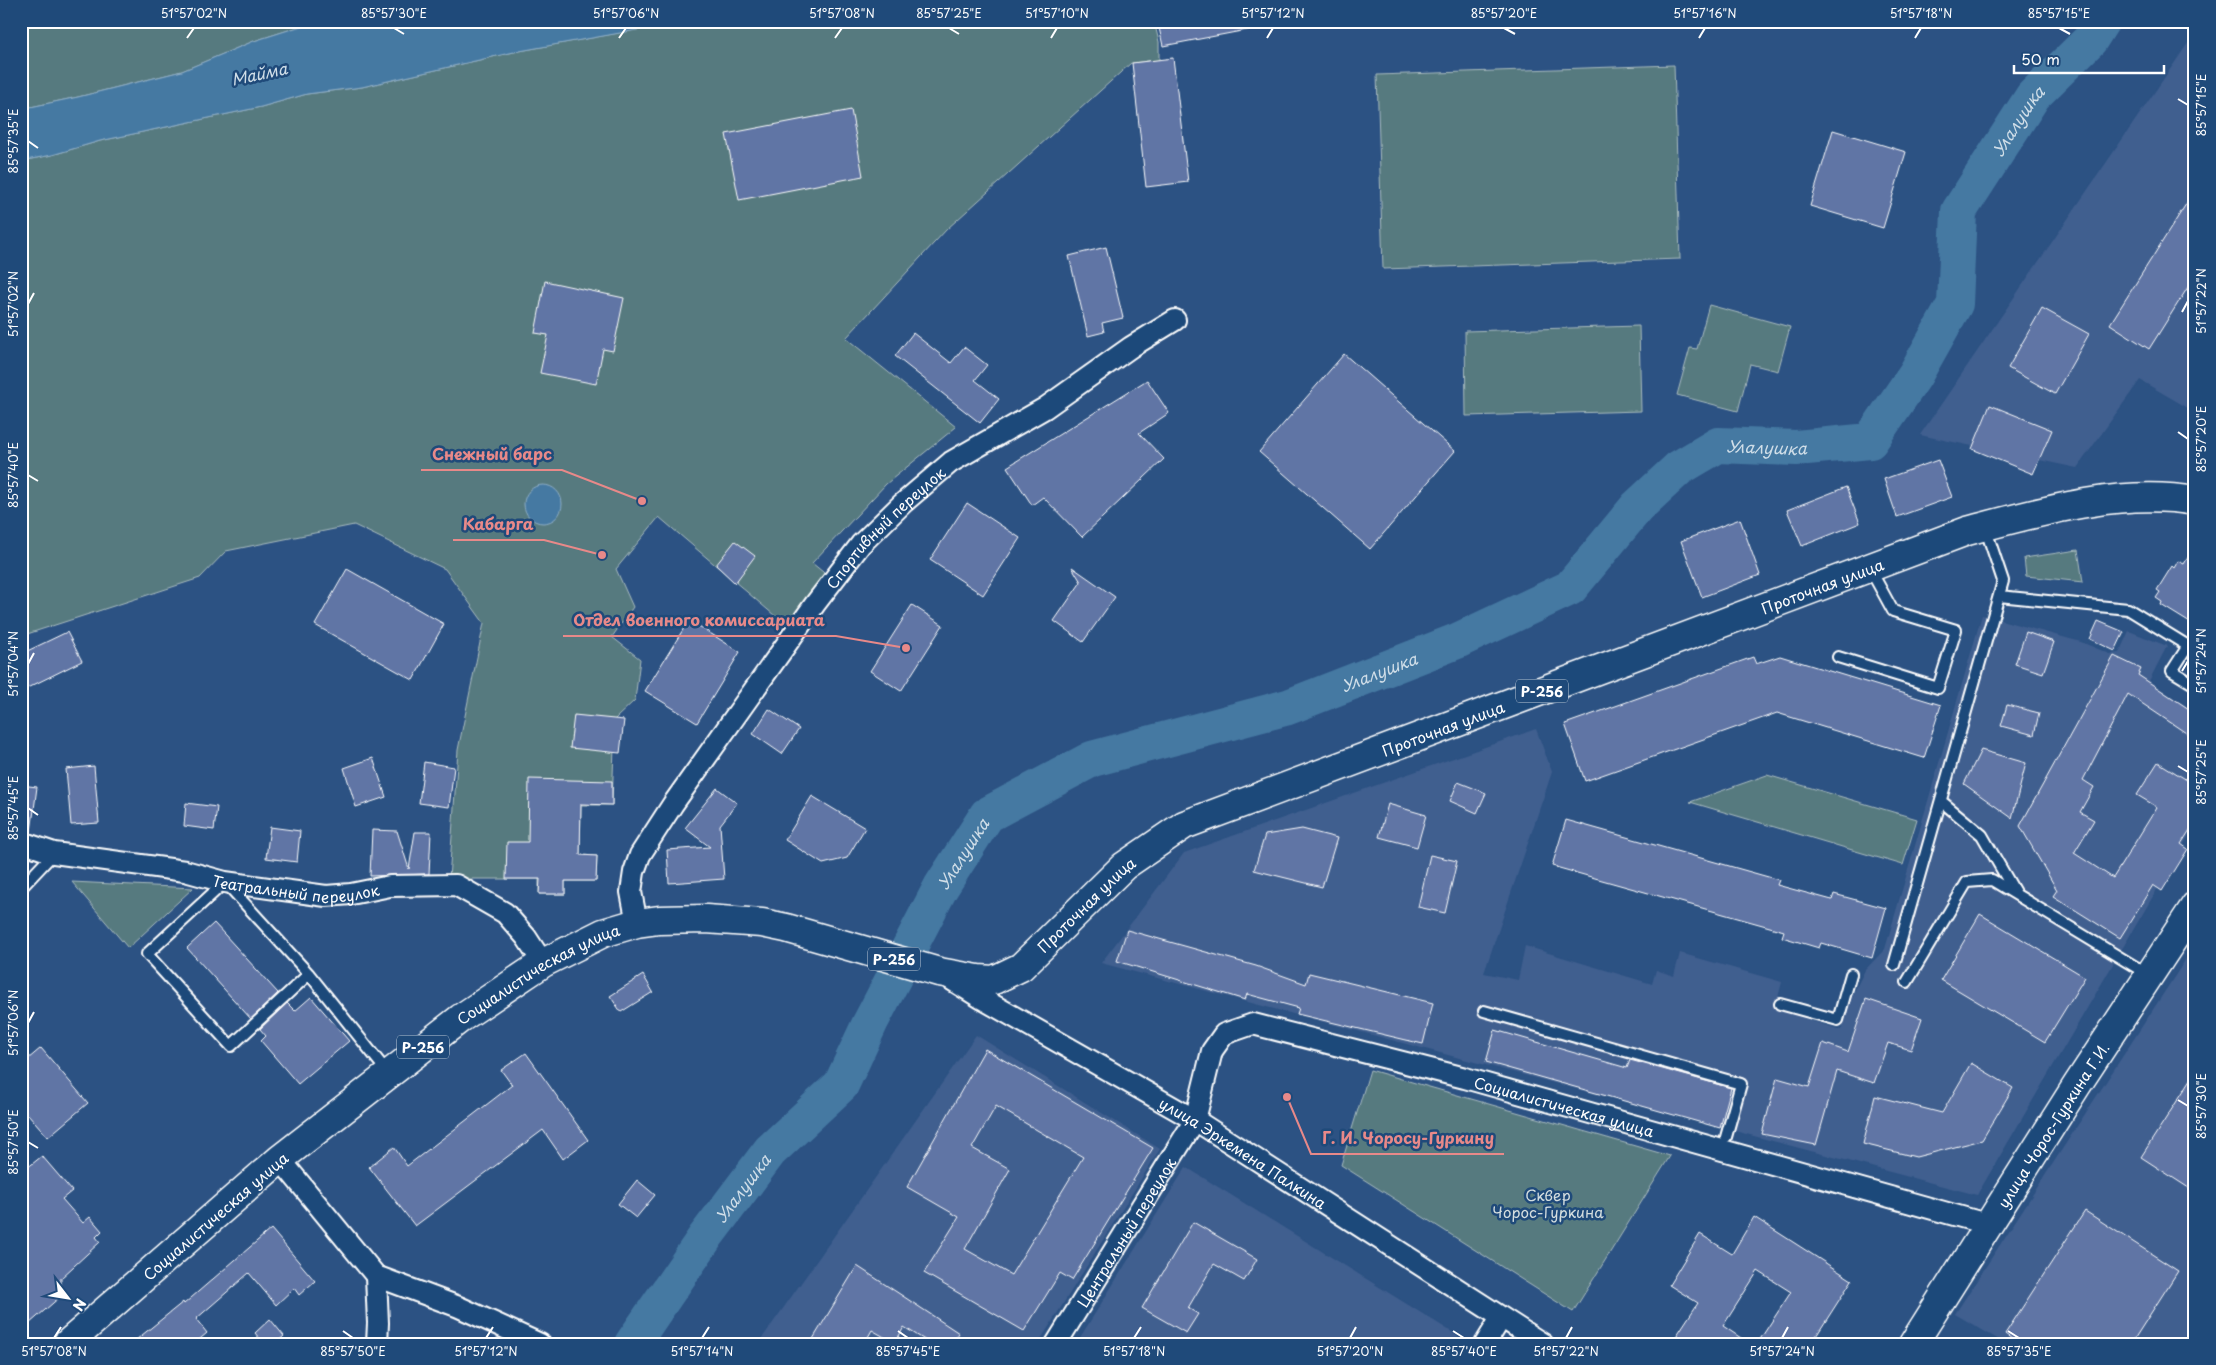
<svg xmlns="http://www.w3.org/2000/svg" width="2216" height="1365" viewBox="0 0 2216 1365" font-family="'Playpen Sans',sans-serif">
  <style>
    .built { fill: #405f8f }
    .green { fill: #567a7f; stroke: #aabcbf }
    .water { fill: #4579a2; stroke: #8fafc7 }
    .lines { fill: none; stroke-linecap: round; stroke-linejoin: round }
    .river { stroke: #4579a2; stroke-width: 36 }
    .building { fill: #6074a5; stroke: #fff; fill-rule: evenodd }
    .lane-casing { stroke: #fff; stroke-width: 14 }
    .street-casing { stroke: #fff; stroke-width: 24 }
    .primary-casing { stroke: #fff; stroke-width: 31 }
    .lane { stroke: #1f4a7a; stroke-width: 10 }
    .street { stroke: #1f4a7a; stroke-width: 20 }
    .primary { stroke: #1f4a7a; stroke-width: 28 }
    .ticks { fill: none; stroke: #fff; stroke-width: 2 }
    .labels { text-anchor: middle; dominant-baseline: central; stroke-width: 5; stroke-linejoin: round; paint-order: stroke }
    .shield { fill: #1f4a7a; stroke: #bcc9d7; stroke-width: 1 }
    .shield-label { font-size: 14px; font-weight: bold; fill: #fff }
    .street-label { font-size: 15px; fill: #fff; stroke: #1f4a7a }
    .park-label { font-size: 15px; fill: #d5dedf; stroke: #1f4a7a }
    .water-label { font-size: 16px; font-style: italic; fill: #d0dee8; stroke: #1f4a7a }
    .leader { fill: none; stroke: #e88989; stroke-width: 2 }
    .callout-dot { fill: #e88989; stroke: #1f4a7a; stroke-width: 2 }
    .callout-label { font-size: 16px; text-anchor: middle; font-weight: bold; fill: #e88989; stroke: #1f4a7a; stroke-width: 5; stroke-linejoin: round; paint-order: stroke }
    .neatline { fill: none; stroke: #fff; stroke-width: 2 }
    .ticks-label { font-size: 12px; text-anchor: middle; fill: #fff }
  </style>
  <rect width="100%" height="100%" fill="#2c5283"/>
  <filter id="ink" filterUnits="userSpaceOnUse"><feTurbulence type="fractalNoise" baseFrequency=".02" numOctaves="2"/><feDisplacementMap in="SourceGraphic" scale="10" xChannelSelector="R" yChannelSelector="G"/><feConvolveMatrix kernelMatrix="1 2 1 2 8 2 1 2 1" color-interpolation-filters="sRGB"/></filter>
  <g filter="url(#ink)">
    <!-- built -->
    <path class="built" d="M2195 33V412L2140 380 2077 468 1920 435Z
      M1982 615 2081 642 2110 654 2119 653 2129 631 2167 646 2149 681 2195 712V825L1977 1195 1101 963 1184 853 1536 729 1552 772 1484 973 1518 980 1525 946 1652 984 1656 970 1674 976 1680 953 1782 982 1775 1009 1841 1030 1853 994 1865 970 1885 949Z
      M2195 945V1344H2006L1955 1314Z
      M976 1035 1160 1149 1038 1344H758Z
      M1186 1167 1463 1339 1460 1344H1076Z"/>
    <!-- green -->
    <path class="green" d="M21 21H317L254 41 182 71 78 97 21 109Z
      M685 21H1154L1159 42V60L1131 63 947 229 846 338 956 427 886 484 812 563 829 577 788 627 659 517 616 569 633 607 612 637 640 659 635 700 615 719 612 805H581L580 855 597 856 596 881H565V894H539V879H449L458 750 484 623 445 569 354 525 226 551 200 578 21 636V161L52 155 100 141 261 107 307 94 362 87 514 52Z
      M1674 65 1680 259 1383 269 1377 75Z
      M1709 305 1790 327 1778 371 1750 364 1738 411 1677 395 1690 348 1697 349Z
      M1639 326 1641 411 1466 416 1465 331Z
      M2078 550 2083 582 2026 576 2024 558Z
      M1767 775 1917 819 1903 865 1690 802Z
      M72 882 193 888 128 948Z
      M1370 1070 1670 1156 1573 1312 1341 1165Z"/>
    <!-- water -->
    <path class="water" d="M317 21H687L514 52 362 87 307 94 261 107 100 141 52 155 21 161V109L78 97 182 71 254 41Z
      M524 504a19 19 0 1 1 38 0a19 19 0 1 1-38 0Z"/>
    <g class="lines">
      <!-- river -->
      <path class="river" id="s1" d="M632 1344 706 1236 770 1151 841 1085 870 1023 941 887 987 815 1092 759 1288 707 1457 641 1570 588 1637 507 1679 468 1718 445 1796 448 1870 441 1915 375 1955 304 1959 211 2033 96 2090 40 2102 21"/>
    </g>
    <!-- building -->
    <path class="building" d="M1168 21H1251L1252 29 1163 46 1158 23Z
      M1173 58 1188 182 1146 187 1132 63Z
      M851 110 863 176 739 200 726 134Z
      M1833 130 1906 152 1883 228 1810 206Z
      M2195 190V276L2149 349 2110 324Z
      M1106 247 1123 318 1102 323 1104 332 1088 336 1069 256Z
      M545 281 624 298 613 351 603 349 596 384 540 373 548 335 535 333Z
      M2042 308 2089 334 2055 394 2008 368Z
      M913 333 951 363 964 347 987 365 975 380 999 399 980 423 895 356Z
      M1344 354 1455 451 1370 549 1259 452Z
      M1147 380 1169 413 1139 433 1164 459 1082 537 1043 497 1032 505 1007 467Z
      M1990 405 2052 430 2033 474 1972 449Z
      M1938 460 1952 497 1897 517 1884 479Z
      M1846 487 1860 523 1802 546 1787 510Z
      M967 503 1020 538 983 595 930 560Z
      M1740 519 1760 575 1702 597 1681 541Z
      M735 541 755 556 735 583 716 565Z
      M2195 546V626L2161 605 2162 602 2156 598 2160 592 2157 590 2172 566 2174 568 2178 561 2184 564Z
      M1072 567 1115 597 1083 642 1054 621 1081 582Z
      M347 569 444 624 413 680 315 625Z
      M912 605 943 625 901 691 870 671Z
      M689 620 740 652 697 723 645 691Z
      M2098 621 2124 632 2115 651 2090 639Z
      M67 632 82 661 21 691V654Z
      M2026 632 2054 642 2043 673 2015 664Z
      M1780 656 1941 705 1924 758 1777 713 1585 781 1565 724 1753 657 1756 664Z
      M2114 656 2141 669 2138 675 2195 713V739L2128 694 2083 780 2094 787 2080 812 2094 820 2074 853 2113 878 2157 807 2137 795 2158 762 2195 785V822L2181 844 2188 849 2162 891 2153 885 2120 938 2053 896 2057 890 2020 826Z
      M2007 705 2039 713 2034 735 2001 726Z
      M769 709 799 729 782 754 753 734Z
      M574 715 624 720 620 753 570 748Z
      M1981 750 2026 763 2012 818 1964 784Z
      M373 758 386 797 356 807 344 768Z
      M424 762 454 767 449 807 419 803Z
      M94 766 99 823 71 825 66 769Z
      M529 779 612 781V805L581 804 580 855 597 856 596 881H565V894H539L540 879H506L507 842H528Z
      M1458 782 1486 793 1477 813 1450 801Z
      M21 785 37 787 31 832 21 830Z
      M717 788 737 803 720 825 724 879 669 883 667 850 710 847 685 828Z
      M812 796 865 828 847 858 823 864 785 840Z
      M186 803 217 807 214 830 184 826Z
      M1388 804 1426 815 1417 847 1379 837Z
      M1566 820 1779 880 1777 885 1832 900 1834 894 1886 908 1872 958 1821 943 1819 948 1782 937 1784 931 1552 866Z
      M270 827 300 831 297 862 266 858Z
      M1302 829 1337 838 1322 887 1254 870 1265 835Z
      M372 830 397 831 409 869 415 832H431L429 874 370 876Z
      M1430 855 1457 861 1445 913 1418 907Z
      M1980 914 2085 977 2045 1042 1941 980Z
      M214 923 278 993 251 1019 187 948Z
      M1127 930 1256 966 1306 984 1309 973 1433 1003 1423 1044 1297 1014 1299 1008 1247 994 1245 1000 1117 961Z
      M643 975 653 992 621 1012 610 996Z
      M311 997 349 1041 298 1084 261 1041 266 1036 260 1029 287 1003 295 1011Z
      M1866 999 1922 1018 1911 1050 1888 1043 1874 1083 1837 1071 1816 1145 1762 1134 1777 1078 1809 1087 1823 1043 1848 1052Z
      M1495 1030 1627 1068 1630 1060 1731 1088 1720 1128 1486 1062Z
      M41 1048 88 1103 48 1137 21 1106V1065Z
      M985 1049 1153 1148 1072 1280 1060 1273 1024 1331 924 1273 959 1217 907 1187ZM996 1106 1083 1157 1011 1275 965 1249 1010 1169 972 1148Z
      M526 1053 588 1140 563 1159 543 1130 415 1226 369 1167 394 1147 407 1166 512 1085 501 1070Z
      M1971 1063 2013 1088 1982 1140 1916 1157 1863 1144 1875 1096 1942 1113Z
      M2195 1073V1192L2141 1157Z
      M42 1156 72 1191 62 1199 83 1223 90 1217 102 1231 96 1237 100 1242 61 1278V1296L21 1331V1173Z
      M637 1180 655 1195 636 1218 618 1204Z
      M2085 1211 2178 1271 2131 1344H2019L2005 1334Z
      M1754 1217 1852 1280 1811 1344H1757L1791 1292 1758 1271 1723 1326 1750 1344H1671L1698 1303 1669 1285 1700 1234 1732 1254Z
      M1193 1222 1257 1259 1244 1281 1214 1264 1188 1308 1198 1314 1186 1333 1142 1308Z
      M271 1229 315 1281 299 1295 294 1288 276 1305 249 1273 196 1319 207 1333 194 1344H131L183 1302 184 1304Z
      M857 1266 959 1333 952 1344H931L904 1327 895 1343 872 1330 864 1344H810Z
      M270 1319 284 1336 275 1344H264L255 1333Z"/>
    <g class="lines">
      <!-- lane casing -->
      <g class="lane-casing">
        <path id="lane" d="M1999 596 2128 609 2188 646 2172 671 2195 685
          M1838 657 1938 688 1956 630 1893 611 1870 569
          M1941 801 1982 835 2016 894
          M21 888 54 853
          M1894 965 2003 581 1985 527
          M309 974 231 1046 147 954 225 882 309 974 388 1073
          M1907 982 1967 882 1992 880 2149 975
          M1780 1004 1838 1020 1851 974
          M1484 1011 1741 1084 1726 1137"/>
      </g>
      <!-- street casing -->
      <g class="street-casing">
        <g id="street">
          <path id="s2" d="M21 842 54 853 185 871 225 882 326 896 351 894 390 886 456 885 505 913 526 937 543 963"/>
          <path id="s3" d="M637 923 631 892 634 872 640 855 673 804 815 604 861 544 903 503 951 462 1045 408 1131 347 1175 320"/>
          <path id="s4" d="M949 978 981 998 1195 1120 1543 1344"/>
          <path d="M280 1159 376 1276 459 1307 540 1344"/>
          <path d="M376 1276 378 1323 377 1344"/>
          <path id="s5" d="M1056 1344 1195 1120 1212 1051 1224 1034 1253 1024 1465 1078 1990 1225"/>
          <path d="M1485 1344 1501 1318"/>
        </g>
      </g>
      <!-- primary casing -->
      <g class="primary-casing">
        <g id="primary">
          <path id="s6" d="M67 1344 280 1159 461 1018 543 963 603 933 637 923 659 920 706 919 762 923 786 928 939 972 978 979 994 980 1021 967 1124 866 1184 825 1967 531C2039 512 2119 488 2195 501"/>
          <path id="s7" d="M1913 1344 2077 1085 2195 906"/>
        </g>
      </g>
      <!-- lane -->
      <use href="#lane" class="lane"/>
      <!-- street -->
      <use href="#street" class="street"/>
      <!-- primary -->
      <use href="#primary" class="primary"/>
    </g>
  </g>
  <!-- ticks -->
  <path class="ticks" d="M394 28 404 34M949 28 959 34M1504 28 1515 34M2059 28 2070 34M187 38 194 28M619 38 626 28M835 38 842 28M1051 38 1057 28M1267 38 1273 28M1699 38 1705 28M1915 38 1921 28M2178 99 2188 105M28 141 38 148M28 304 34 293M2182 312 2188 301M2178 432 2188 439M28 475 38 481M28 664 34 653M2182 671 2188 661M2178 766 2188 772M28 808 38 815M28 1023 34 1012M2178 1100 2188 1106M28 1142 38 1148M343 1331 353 1338M898 1331 908 1338M1453 1331 1464 1338M2008 1331 2019 1338M54 1338 61 1327M486 1338 493 1327M702 1338 709 1327M1134 1338 1141 1327M1350 1338 1356 1327M1566 1338 1572 1327M1782 1338 1788 1327"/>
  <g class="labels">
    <!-- shield labels -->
    <g class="shield">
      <rect x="1516" y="679.5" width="52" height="23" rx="4"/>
      <rect x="868" y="947.5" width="52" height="23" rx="4"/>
      <rect x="397" y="1035.5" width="52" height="23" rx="4"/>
    </g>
    <g class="shield-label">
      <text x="1542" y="691">Р-256</text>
      <text x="894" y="959">Р-256</text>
      <text x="423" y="1047">Р-256</text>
    </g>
    <!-- street labels -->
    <g class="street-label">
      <text stroke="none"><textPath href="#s3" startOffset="480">Спортивный переулок</textPath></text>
      <text stroke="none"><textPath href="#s6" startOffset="2006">Проточная улица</textPath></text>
      <text stroke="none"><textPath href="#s6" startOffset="1601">Проточная улица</textPath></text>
      <text stroke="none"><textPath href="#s2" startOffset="280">Театральный переулок</textPath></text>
      <text stroke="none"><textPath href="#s6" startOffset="1198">Проточная улица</textPath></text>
      <text stroke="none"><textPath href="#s6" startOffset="601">Социалистическая улица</textPath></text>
      <text stroke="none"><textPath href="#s5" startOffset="708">Социалистическая улица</textPath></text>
      <text stroke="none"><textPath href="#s7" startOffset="260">улица Чорос-Гуркина Г.И.</textPath></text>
      <text stroke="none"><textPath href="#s4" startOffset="342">улица Эркемена Палкина</textPath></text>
      <text stroke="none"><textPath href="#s6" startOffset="196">Социалистическая улица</textPath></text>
      <text stroke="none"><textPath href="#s5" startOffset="132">Центральный переулок</textPath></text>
    </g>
    <!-- park labels -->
    <g class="park-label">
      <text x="1548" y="1194">Сквер<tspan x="1548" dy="17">Чорос-Гуркина</tspan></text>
    </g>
    <!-- water labels -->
    <g class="water-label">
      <text transform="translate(259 73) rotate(-12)">Майма</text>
      <text stroke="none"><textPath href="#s1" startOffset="1992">Улалушка</textPath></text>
      <text stroke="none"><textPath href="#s1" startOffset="1526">Улалушка</textPath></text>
      <text stroke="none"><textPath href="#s1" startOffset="1061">Улалушка</textPath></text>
      <text stroke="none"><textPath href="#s1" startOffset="596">Улалушка</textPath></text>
      <text stroke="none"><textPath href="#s1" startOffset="191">Улалушка</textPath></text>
    </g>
  </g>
  <!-- callouts -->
  <path class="leader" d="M642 501L562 470H421M602 555L544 540H453M906 648L836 636H563M1287 1097L1311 1154H1504"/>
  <g class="callout-dot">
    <circle cx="642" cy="501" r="5"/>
    <circle cx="602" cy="555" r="5"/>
    <circle cx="906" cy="648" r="5"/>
    <circle cx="1287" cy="1097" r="5"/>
  </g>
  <g class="callout-label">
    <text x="492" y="460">Снежный барс</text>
    <text x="498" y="530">Кабарга</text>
    <text x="699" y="626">Отдел военного комиссариата</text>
    <text x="1408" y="1144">Г. И. Чоросу-Гуркину</text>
  </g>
  <!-- margin -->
  <rect width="2216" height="1365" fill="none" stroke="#1f4a7a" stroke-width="55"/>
  <!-- north arrow -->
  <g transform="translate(68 1298) rotate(121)" stroke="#1f4a7a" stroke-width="4" paint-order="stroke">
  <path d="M0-4L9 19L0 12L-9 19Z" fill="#ffffff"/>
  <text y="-8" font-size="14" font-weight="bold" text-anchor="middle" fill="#ffffff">N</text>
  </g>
  <!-- scale -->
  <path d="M2014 65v8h150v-8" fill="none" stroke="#ffffff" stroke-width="2.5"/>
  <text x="2021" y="65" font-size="15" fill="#ffffff" stroke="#1f4a7a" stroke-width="4" paint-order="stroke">50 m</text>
  <rect x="28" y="28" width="2160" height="1310" class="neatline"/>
  <g class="ticks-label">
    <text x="194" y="18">51°57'02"N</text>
    <text x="394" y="18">85°57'30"E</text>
    <text x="626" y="18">51°57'06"N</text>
    <text x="842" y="18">51°57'08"N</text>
    <text x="949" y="18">85°57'25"E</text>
    <text x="1057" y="18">51°57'10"N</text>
    <text x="1273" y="18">51°57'12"N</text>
    <text x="1504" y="18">85°57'20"E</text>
    <text x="1705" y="18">51°57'16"N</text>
    <text x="1921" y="18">51°57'18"N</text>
    <text x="2059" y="18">85°57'15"E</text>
    <text transform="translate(2202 105) rotate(-90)" y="4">85°57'15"E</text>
    <text transform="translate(14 141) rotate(-90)" y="4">85°57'35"E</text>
    <text transform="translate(2202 301) rotate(-90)" y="4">51°57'22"N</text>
    <text transform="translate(14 304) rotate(-90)" y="4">51°57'02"N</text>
    <text transform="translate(2202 439) rotate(-90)" y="4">85°57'20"E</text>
    <text transform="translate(14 475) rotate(-90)" y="4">85°57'40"E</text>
    <text transform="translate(2202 661) rotate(-90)" y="4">51°57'24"N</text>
    <text transform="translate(14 664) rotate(-90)" y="4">51°57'04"N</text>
    <text transform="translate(2202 772) rotate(-90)" y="4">85°57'25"E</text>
    <text transform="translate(14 808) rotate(-90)" y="4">85°57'45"E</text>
    <text transform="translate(14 1023) rotate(-90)" y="4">51°57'06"N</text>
    <text transform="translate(2202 1106) rotate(-90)" y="4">85°57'30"E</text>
    <text transform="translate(14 1142) rotate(-90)" y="4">85°57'50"E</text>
    <text x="54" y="1356">51°57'08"N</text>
    <text x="353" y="1356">85°57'50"E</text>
    <text x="486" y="1356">51°57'12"N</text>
    <text x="702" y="1356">51°57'14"N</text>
    <text x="908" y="1356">85°57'45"E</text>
    <text x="1134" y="1356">51°57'18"N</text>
    <text x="1350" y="1356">51°57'20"N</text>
    <text x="1464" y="1356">85°57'40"E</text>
    <text x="1566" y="1356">51°57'22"N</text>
    <text x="1782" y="1356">51°57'24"N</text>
    <text x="2019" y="1356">85°57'35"E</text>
  </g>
</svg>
